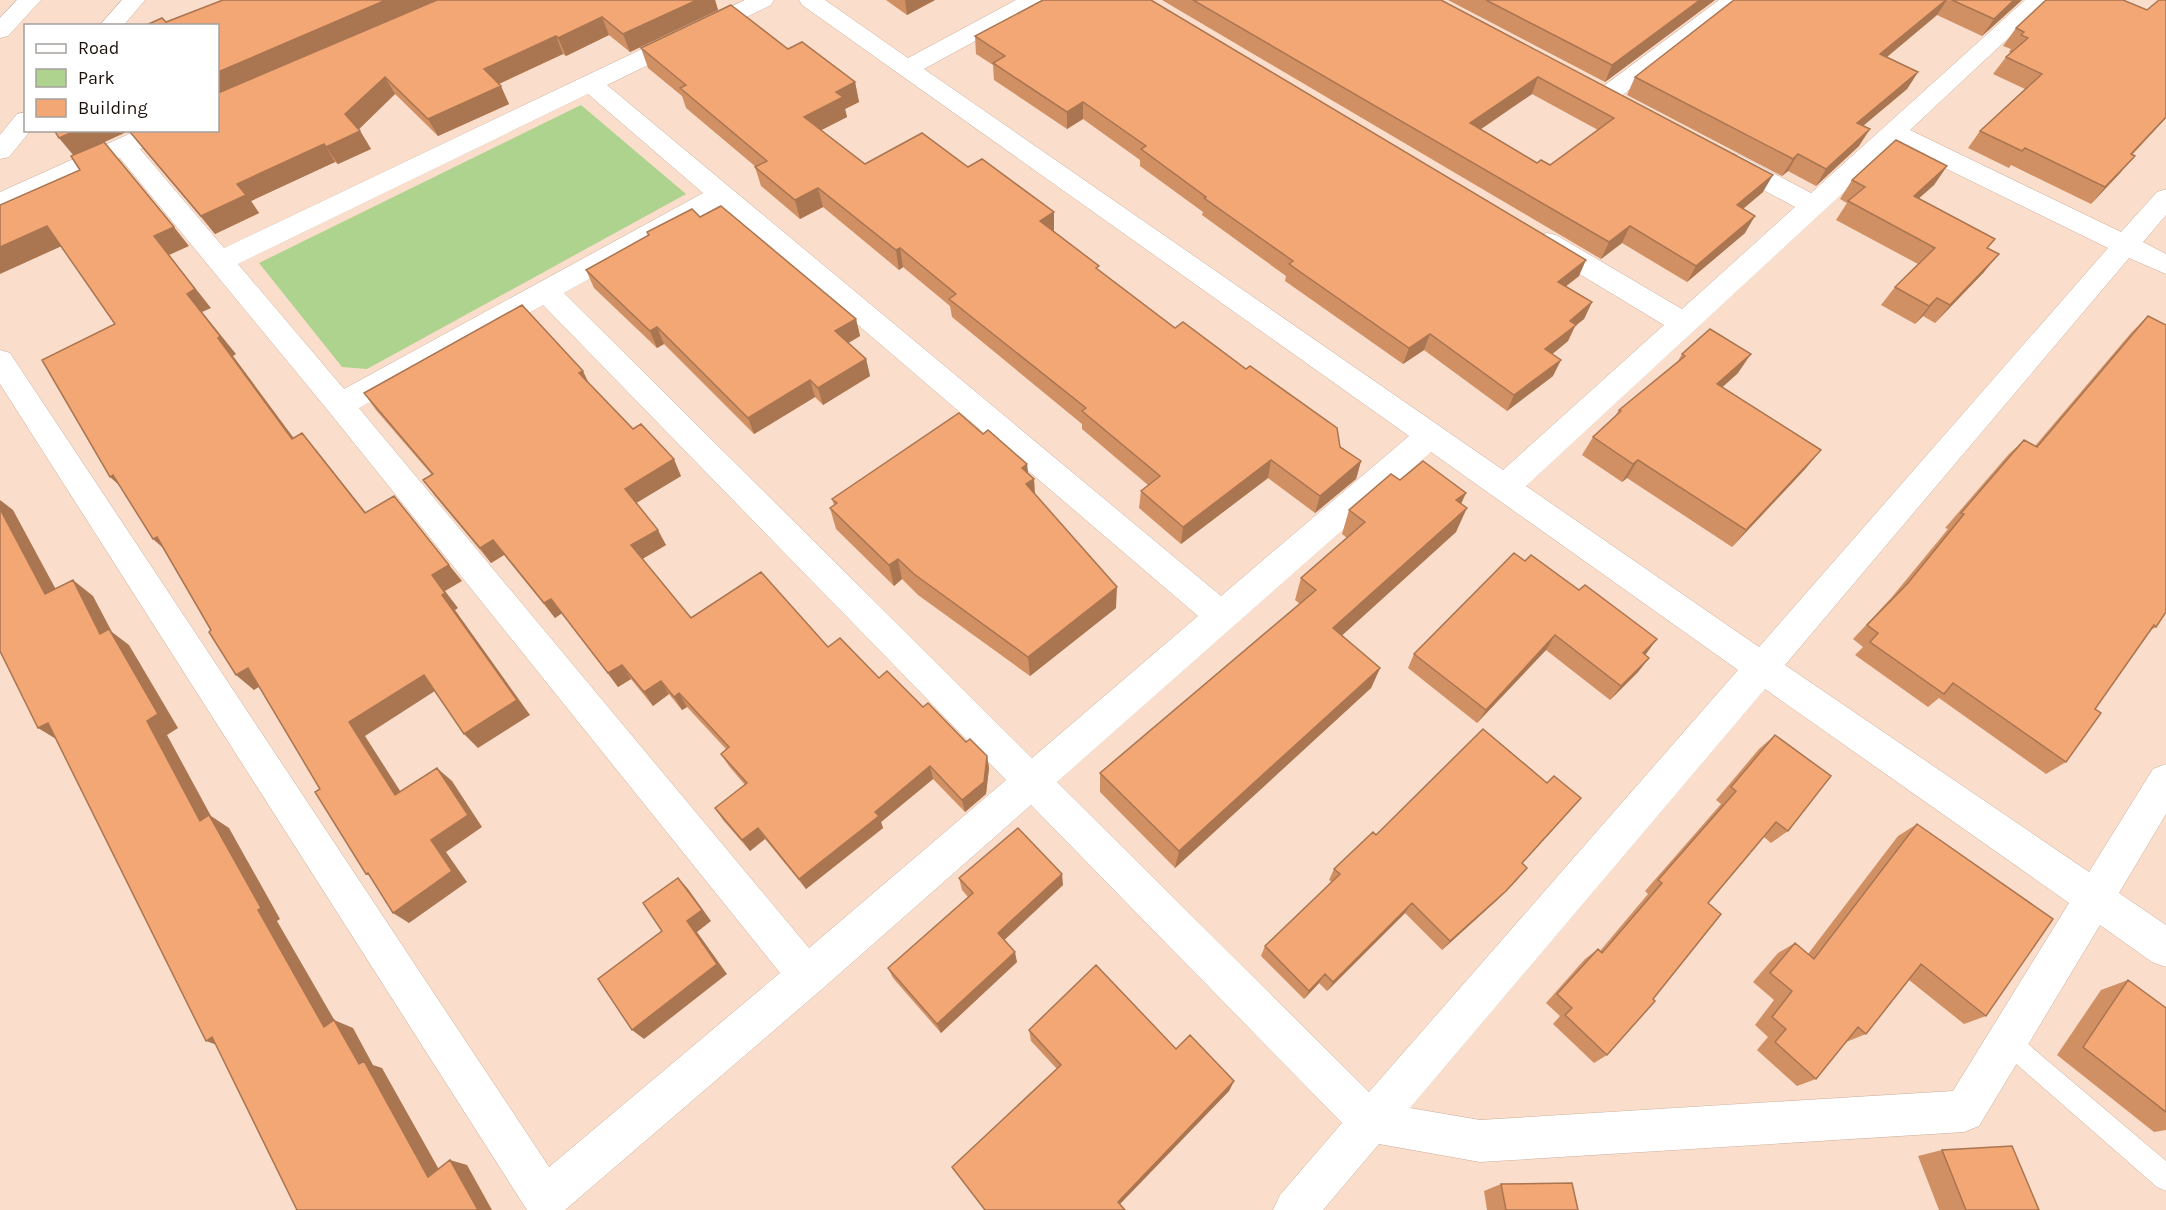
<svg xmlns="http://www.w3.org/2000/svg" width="2166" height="1210" viewBox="0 0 2166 1210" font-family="Karla,sans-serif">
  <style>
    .green { fill: #aed38e }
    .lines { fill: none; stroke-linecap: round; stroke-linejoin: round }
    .lane-casing { stroke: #caae9c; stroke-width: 1 }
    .street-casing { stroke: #caae9c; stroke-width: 1 }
    .lane { fill: #fff; fill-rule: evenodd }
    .street { fill: #fff; fill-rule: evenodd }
    .wall { fill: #d19064; fill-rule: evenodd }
    .shaded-wall { fill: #aa7551 }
    .building { fill: #f3a774; stroke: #aa7551; stroke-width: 1.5; fill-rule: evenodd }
  </style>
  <rect width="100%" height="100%" fill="#faddca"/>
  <!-- green -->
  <path class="green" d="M581 105 686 194 367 369 342 367 259 263Z"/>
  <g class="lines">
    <!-- lane casing -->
    <g class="lane-casing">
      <path id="lane" d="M2007 1029 2015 1033 2166 1161V1191L2157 1187 1999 1049 1995 1041 1999 1033Z"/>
    </g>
    <!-- street casing -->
    <g class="street-casing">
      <path id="street" d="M17 0H41L8 36 0 38V18Z
        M122 0H145L123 26H99Z
        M745 0H774L771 5 607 85 1221 596 1409 436 802 5 799 0H825L908 58 1016 0H1044L1041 5 924 69 1503 470 1664 325 1538 249 1534 242 1538 235 1547 233 1556 235 1682 309 1795 207 1721 167 1717 161 1721 155 1730 153 1739 155 1811 193 2025 0H2049L1910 130 2121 232 2157 192 2166 189V215L2143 242 2166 254V274L2129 258 1785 665 2089 872 2153 769 2166 764V814L2119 893 2166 925V967L2152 962 2100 925 1979 1126 1964 1132 1480 1162 1379 1144 1323 1210H1273L1280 1195 1342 1123 1031 805 821 990 565 1210H527L0 384V350L10 353 549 1167 780 973 330 413 120 158 0 211V192L138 130H172L169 136 140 149 224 248ZM588 94 703 193 344 389 238 264ZM1896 144 2108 248 1759 647 1526 486ZM719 206 1198 616 1032 758 564 293ZM543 305 1006 780 809 948 359 408ZM1431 452 1738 670 1369 1092 1057 782ZM1765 689 2069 903 1953 1091 1480 1120 1410 1108Z
        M1719 0H1744L1615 101 1606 104 1597 101 1594 96 1597 91Z
        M26 112V130H31L9 157 0 159V135L17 114Z"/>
    </g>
    <!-- lane -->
    <use href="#lane" class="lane"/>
    <!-- street -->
    <use href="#street" class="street"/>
  </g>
  <!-- wall -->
  <path class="wall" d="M223 0H715L718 10 630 52 609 35 566 56 563 54 499 84 509 104 438 136 395 94 359 129 371 149 338 164 335 162 251 201 259 213 215 234 144 150 130 132 218 130Z
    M886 0H935L907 15Z
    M1162 0H1441L1763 192 1743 209 1745 233 1687 282 1622 243 1601 259ZM1532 94 1598 130 1550 165 1537 163 1481 129Z
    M1448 0H1715L1605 82Z
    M1734 0H2022L1982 36 1937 15 1887 57 1918 72 1907 89 1863 126 1859 146 1816 186 1788 171 1782 176 1627 95 1635 77Z
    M2166 0V118L2132 155 2120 173 2091 204 2011 165 2009 168 1968 148 1980 131 2025 89 1993 74 2006 57 2011 53 2009 52 2011 49 2003 46 2016 28 2147 10Z
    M975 36 1579 276 1566 286 1592 302 1584 319 1575 326 1568 341 1552 354 1553 376 1507 411 1424 350 1403 364 1285 281 1286 276 1202 215 1203 212 1140 166V160L1083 119 1067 129 994 80 993 65 976 54Z
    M641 48 788 49 855 82 859 102 845 109 847 117 821 130 865 164 968 167 1054 212V231L1099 270 1175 328 1361 461 1356 479 1315 513 1268 478 1181 544 1139 508 1141 491 1148 485 1082 429V424L952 317 950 306 903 267 899 270 823 207 800 219 761 186 755 167H756L686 108 682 96 648 68Z
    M1947 166 1934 185 1918 199 1988 248 1984 272 1935 323 1923 316 1915 324 1881 305 1895 287 1918 264 1836 220 1847 203 1840 199 1852 180Z
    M700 217 856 319 860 336 848 343 866 359 870 376 823 405 815 397 754 434 664 344 657 348 594 288 586 270 648 236 647 232Z
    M2148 316 2156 627 2151 630 2095 709 2066 762 2046 774 1939 698 1928 707 1855 655 1863 647 1853 639 1892 597 1948 529 1945 528 2008 455 2024 440 2035 446 2131 333Z
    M1682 354 1738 373 1722 387 1806 468 1732 547 1627 478 1622 482 1582 455 1593 437 1614 418 1619 410 1678 361Z
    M588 382 633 429 681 476 636 503 666 545 642 559 691 618 828 647 879 678 923 707 966 742 987 756 989 768 986 794 965 812 933 779 881 822 883 828 806 889 765 839 750 851 723 820 715 808 745 785 729 766 721 754 726 749 687 707 682 710 669 694 653 706 631 679 618 687 562 613 555 618 504 555 491 563 435 496 423 480 432 475 376 410 364 393Z
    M983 434 1027 464 1028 473 1034 479 1035 495 1116 608 1030 676 918 595 902 579 894 586 836 529 830 508 834 505 832 499Z
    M1400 480 1466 493 1461 504 1456 532 1342 635 1380 668 1371 688 1175 868 1100 792V773L1300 604 1295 600 1301 578 1347 538 1342 534 1349 510Z
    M1514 553 1649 658 1638 672 1610 700 1546 650 1477 723 1408 668 1414 654Z
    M1775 735 1788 831 1771 843 1764 837 1708 903 1607 1055 1594 1063 1553 1024 1560 1016 1546 1003 1585 959 1598 949 1600 951 1648 894 1645 891 1721 804 1716 800 1759 749Z
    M1917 824 1986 1016 1964 1024 1909 980 1866 1034 1846 1042 1816 1079 1797 1086 1757 1050 1768 1037 1755 1025 1774 1000 1753 982 1778 953 1795 943 1808 954 1898 836Z
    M1376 835 1522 863 1518 879 1496 901 1442 950 1405 913 1327 991 1319 983 1304 999 1261 956 1265 946 1332 882 1329 880 1334 869Z
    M959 878 1063 885 1004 940 1017 962 941 1033 893 978 888 968 968 897 962 890Z
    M2128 980 2166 1008V1130L2154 1132 2057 1055 2101 990Z
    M1029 1030 1176 1049 1234 1081 1229 1091 1120 1204 985 1210 1057 1069 1031 1041Z
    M1942 1150 2039 1210H1939L1918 1156Z
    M1501 1184 1578 1210H1487L1484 1191Z"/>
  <!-- shaded-wall -->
  <path class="shaded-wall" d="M386 0H437L218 95V72Z
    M697 0H715L718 10 630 52 623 34Z
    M905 0H935L907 15Z
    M1700 0H1715L1605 82 1612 65Z
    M1946 0H1947L1937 15 1870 71 1880 54Z
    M2014 0H2022L1982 36 1994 19Z
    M602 17 609 35 566 56 558 38Z
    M556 36 563 54 492 87 484 69Z
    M1918 72 1907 89 1846 140 1857 123Z
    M385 77 395 94 356 132 345 114Z
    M1538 77 1532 94 1465 140 1470 123Z
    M855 82 859 102 845 109 847 117 808 137 804 117 836 92Z
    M501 86 509 104 438 136 428 119Z
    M1083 102V119L1067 129V112Z
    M2166 117V118L2116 171 2131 154Z
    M1870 129 1859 146 1816 186 1826 169Z
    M77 130H131L74 156 59 138Z
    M360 131 371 149 338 164 326 147Z
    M324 144 335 162 251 201 259 213 215 234 201 216 237 184Z
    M1798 154 1788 171 1782 176 1793 159Z
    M2135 156 2120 173 2091 204 2105 187Z
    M1947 166 1934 185 1900 215 1914 196Z
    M1773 175 1763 192 1727 222 1737 205Z
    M818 188 823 207 800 219 795 200Z
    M1054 212V231L1040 221Z
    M1755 216 1745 233 1687 282 1696 266Z
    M47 226 64 245 0 274V247Z
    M1630 226 1622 243 1601 259 1609 242Z
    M174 227 189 246 169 255 211 308 202 312 236 354 233 356 307 456 292 439 218 338 187 294 154 236Z
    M900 248 903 267 899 270 896 250Z
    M1999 254 1984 272 1935 323 1950 305Z
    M1586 260 1579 276 1551 298 1558 282Z
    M1937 298 1923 316 1915 324 1929 306Z
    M1592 302 1584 319 1575 326 1568 341 1538 366 1545 349 1570 321Z
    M856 319 860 336 840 348 835 331Z
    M657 327 664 344 657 348 650 331Z
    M1430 334 1424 350 1403 364 1409 348Z
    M1751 354 1738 373 1705 403 1717 384Z
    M866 359 870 376 823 405 818 388Z
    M1561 360 1553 376 1507 411 1514 395Z
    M583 371 591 388 579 373Z
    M810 380 815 397 754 434 748 418Z
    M302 433 317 451 379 529 365 513Z
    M1821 450 1806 468 1732 547 1746 530Z
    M674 459 681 476 633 505 625 489Z
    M1271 460 1268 478 1181 544 1183 527Z
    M1638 460 1627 478 1622 482 1633 464Z
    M1361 461 1356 479 1315 513 1320 496Z
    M1027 464 1029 483 1034 479 1035 500 1027 506 1022 468Z
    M113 475 129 494 110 477Z
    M1466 493 1455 516 1456 500Z
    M0 500 13 510 67 610 45 594 0 509Z
    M1467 508 1456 532 1326 650 1333 628Z
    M658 530 666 545 639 561 631 545Z
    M157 537 171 555 153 539Z
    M493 540 504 555 491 563 480 548Z
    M898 559 902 579 894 586 889 565Z
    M449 565 462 581 445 591 458 608 455 610 530 715 478 748 464 734 442 595 432 575Z
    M73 580 93 596 112 632 129 645 178 728 167 735 211 816 229 828 280 919 277 921 343 1035 324 1027 200 821 100 634Z
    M1117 587 1116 608 1030 676 1028 657Z
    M551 599 562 613 555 618 544 603Z
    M1555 635 1546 650 1477 723 1486 710Z
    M1657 639 1646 654 1632 668 1643 653Z
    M1649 658 1638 672 1610 700 1621 686Z
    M622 665 631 679 618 687 608 673Z
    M248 668 265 683 254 690 236 675Z
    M1380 668 1371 688 1175 868 1179 851Z
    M424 675 438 689 365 736 411 808 395 795 349 722Z
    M661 681 669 694 653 706 644 692Z
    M679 693 687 707 682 710 674 697Z
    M48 723 61 742 38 728Z
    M987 756 989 768 986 794 965 812 962 800Z
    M930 766 933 779 881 822 883 828 806 889 799 879 875 812Z
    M437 768 452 781 482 827 446 852 467 882 409 923 393 913 431 840Z
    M758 828 765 839 750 851 742 840Z
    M1527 868 1496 901 1442 950 1450 941Z
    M1062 874 1063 885 1000 944 998 933Z
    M678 878 688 889 711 921 697 932 727 974 644 1039 632 1030 687 921Z
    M1412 903 1405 913 1327 991 1333 982Z
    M1015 952 1017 962 941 1033 937 1024Z
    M1325 974 1319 983 1304 999 1309 991Z
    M334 1020 353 1028 373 1065 382 1068 446 1182 428 1177 359 1064Z
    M212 1037 228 1049 206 1041Z
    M1234 1081 1229 1091 1117 1207 1118 1202Z
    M450 1160 467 1165 492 1210H478Z"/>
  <!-- building -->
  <path class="building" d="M223 0H386L218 72V26H144L162 18 166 22Z
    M437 0H697L623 34 602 17 558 38 556 36 484 69 501 86 428 119 385 77 345 114 360 131 326 147 324 144 237 184 246 195 201 216 130 132 133 130H218V93Z
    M1043 0H1151L1586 260 1558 282 1592 302 1570 321 1576 325 1545 349 1561 360 1514 395 1430 334 1409 348 1289 264 1293 261 1204 198 1206 197 1141 149 1146 146 1083 102 1067 112 993 63 1005 56 975 36Z
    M1193 0H1441L1773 175 1737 205 1755 216 1696 266 1630 226 1609 242ZM1538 77 1614 118 1550 165 1541 160 1537 163 1470 123Z
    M1486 0H1700L1612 65Z
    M1734 0H1946L1880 54 1918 72 1857 123 1870 129 1826 169 1798 154 1793 159 1635 77Z
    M1952 0H2014L1994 19Z
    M2046 0H2123L2147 10 2159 0H2166V117L2131 154 2135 156 2105 187 2025 148 2022 151 1980 131 2042 74 2006 57 2028 38 2021 35 2024 32 2016 28Z
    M731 5 788 49 802 42 855 82 836 92 843 97 804 117 865 164 922 133 968 167 982 159 1054 212 1040 221 1099 266 1096 268 1175 328 1183 322 1246 369 1250 366 1337 428 1340 447 1361 461 1320 496 1271 460 1183 527 1141 491 1160 476 1082 411 1086 408 949 299 956 294 900 248 896 250 818 188 795 200 755 167 767 161 680 88 686 85 641 48Z
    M54 130H77L59 138Z
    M1896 140 1947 166 1914 196 1995 239 1987 248 1999 254 1950 305 1937 298 1929 306 1895 287 1935 248 1848 201 1865 187 1852 180Z
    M104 142 174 227 154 236 195 289 187 294 220 336 218 338 292 439 302 433 365 513 394 496 449 565 432 575 445 593 442 595 517 700 464 734 424 675 349 722 395 795 437 768 468 815 431 840 452 871 393 913 368 873 366 874 315 792 320 789 248 668 236 675 209 632 211 630 157 537 153 539 113 475 110 477 42 360 115 324 47 226 0 247V205L80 170 71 156Z
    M721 206 856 319 835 331 866 359 818 388 810 380 748 418 657 327 650 331 586 270 649 235 647 232 692 209 700 217Z
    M522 305 583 371 579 373 633 429 641 424 674 459 625 489 658 530 631 545 691 618 761 572 828 647 840 638 879 678 887 671 923 707 928 703 966 742 970 739 987 756 984 782 962 800 930 766 875 812 879 816 799 879 758 828 742 840 715 808 747 783 721 754 729 747 679 693 674 697 661 681 644 692 622 665 608 673 551 599 544 603 493 540 480 548 423 480 433 474 364 393Z
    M2148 316 2166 325V612L2156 627 2154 625 2095 709 2101 713 2066 762 1953 683 1944 694 1870 642 1878 633 1867 625 1908 583 1964 514 1961 513 2024 440 2037 447Z
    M1710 329 1751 354 1717 384 1821 450 1746 530 1638 460 1633 464 1593 437 1621 411 1619 410 1685 356 1682 354Z
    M959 413 983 434 988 430 1027 464 1022 468 1034 479 1026 484 1117 587 1028 657 914 574 898 559 889 565 830 508 837 503 832 499Z
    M1423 461 1466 493 1456 500 1467 508 1333 628 1380 668 1179 851 1100 773 1316 590 1301 578 1365 522 1349 510 1391 474 1400 480Z
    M0 509 45 594 73 580 100 634 109 629 158 714 147 721 200 821 209 815 261 908 258 910 324 1027 334 1020 359 1064 364 1061 428 1177 450 1160 478 1210H297L212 1037 206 1041 48 723 38 728 0 651Z
    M1514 553 1525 561 1531 555 1579 590 1585 585 1657 639 1643 653 1649 658 1621 686 1555 635 1486 710 1414 654Z
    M1483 729 1547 783 1554 776 1581 798 1522 863 1527 868 1506 891 1450 941 1412 903 1333 982 1325 974 1309 991 1265 946 1340 874 1334 869 1373 832 1376 835Z
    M1775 735 1831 776 1788 831 1776 822 1708 903 1721 914 1653 999 1655 1001 1607 1055 1565 1015 1572 1008 1557 994 1598 949 1602 953 1662 883 1658 880 1736 791 1731 787Z
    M1917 824 2053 919 1986 1016 1921 964 1866 1034 1858 1027 1816 1079 1775 1042 1786 1029 1772 1017 1792 991 1770 973 1795 943 1814 959Z
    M1018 828 1062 874 998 933 1015 952 937 1024 888 968 973 893 959 878Z
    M678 878 702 910 687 921 717 964 632 1030 598 979 662 931 643 903Z
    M1096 965 1176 1049 1190 1035 1234 1081 1118 1202 1125 1210H985L952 1167 1061 1065 1029 1030Z
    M2128 980 2166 1008V1112L2083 1047Z
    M2012 1146 2039 1210H1966L1942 1150Z
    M1572 1183 1578 1210H1506L1501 1184Z"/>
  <!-- legend -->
  <rect x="24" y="24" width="195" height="108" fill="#ffffff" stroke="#a4a09d" stroke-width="1.5"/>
  <rect x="36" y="44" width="30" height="9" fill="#ffffff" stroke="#a4a09d" stroke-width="1.5"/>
  <text x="78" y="54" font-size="18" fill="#1b110a">Road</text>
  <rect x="36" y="69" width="30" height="18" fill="#aed38e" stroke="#a4a09d" stroke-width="1.5"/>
  <text x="78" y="84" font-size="18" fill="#1b110a">Park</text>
  <rect x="36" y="99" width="30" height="18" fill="#f3a774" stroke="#a4a09d" stroke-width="1.5"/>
  <text x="78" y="114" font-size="18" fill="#1b110a">Building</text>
</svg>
